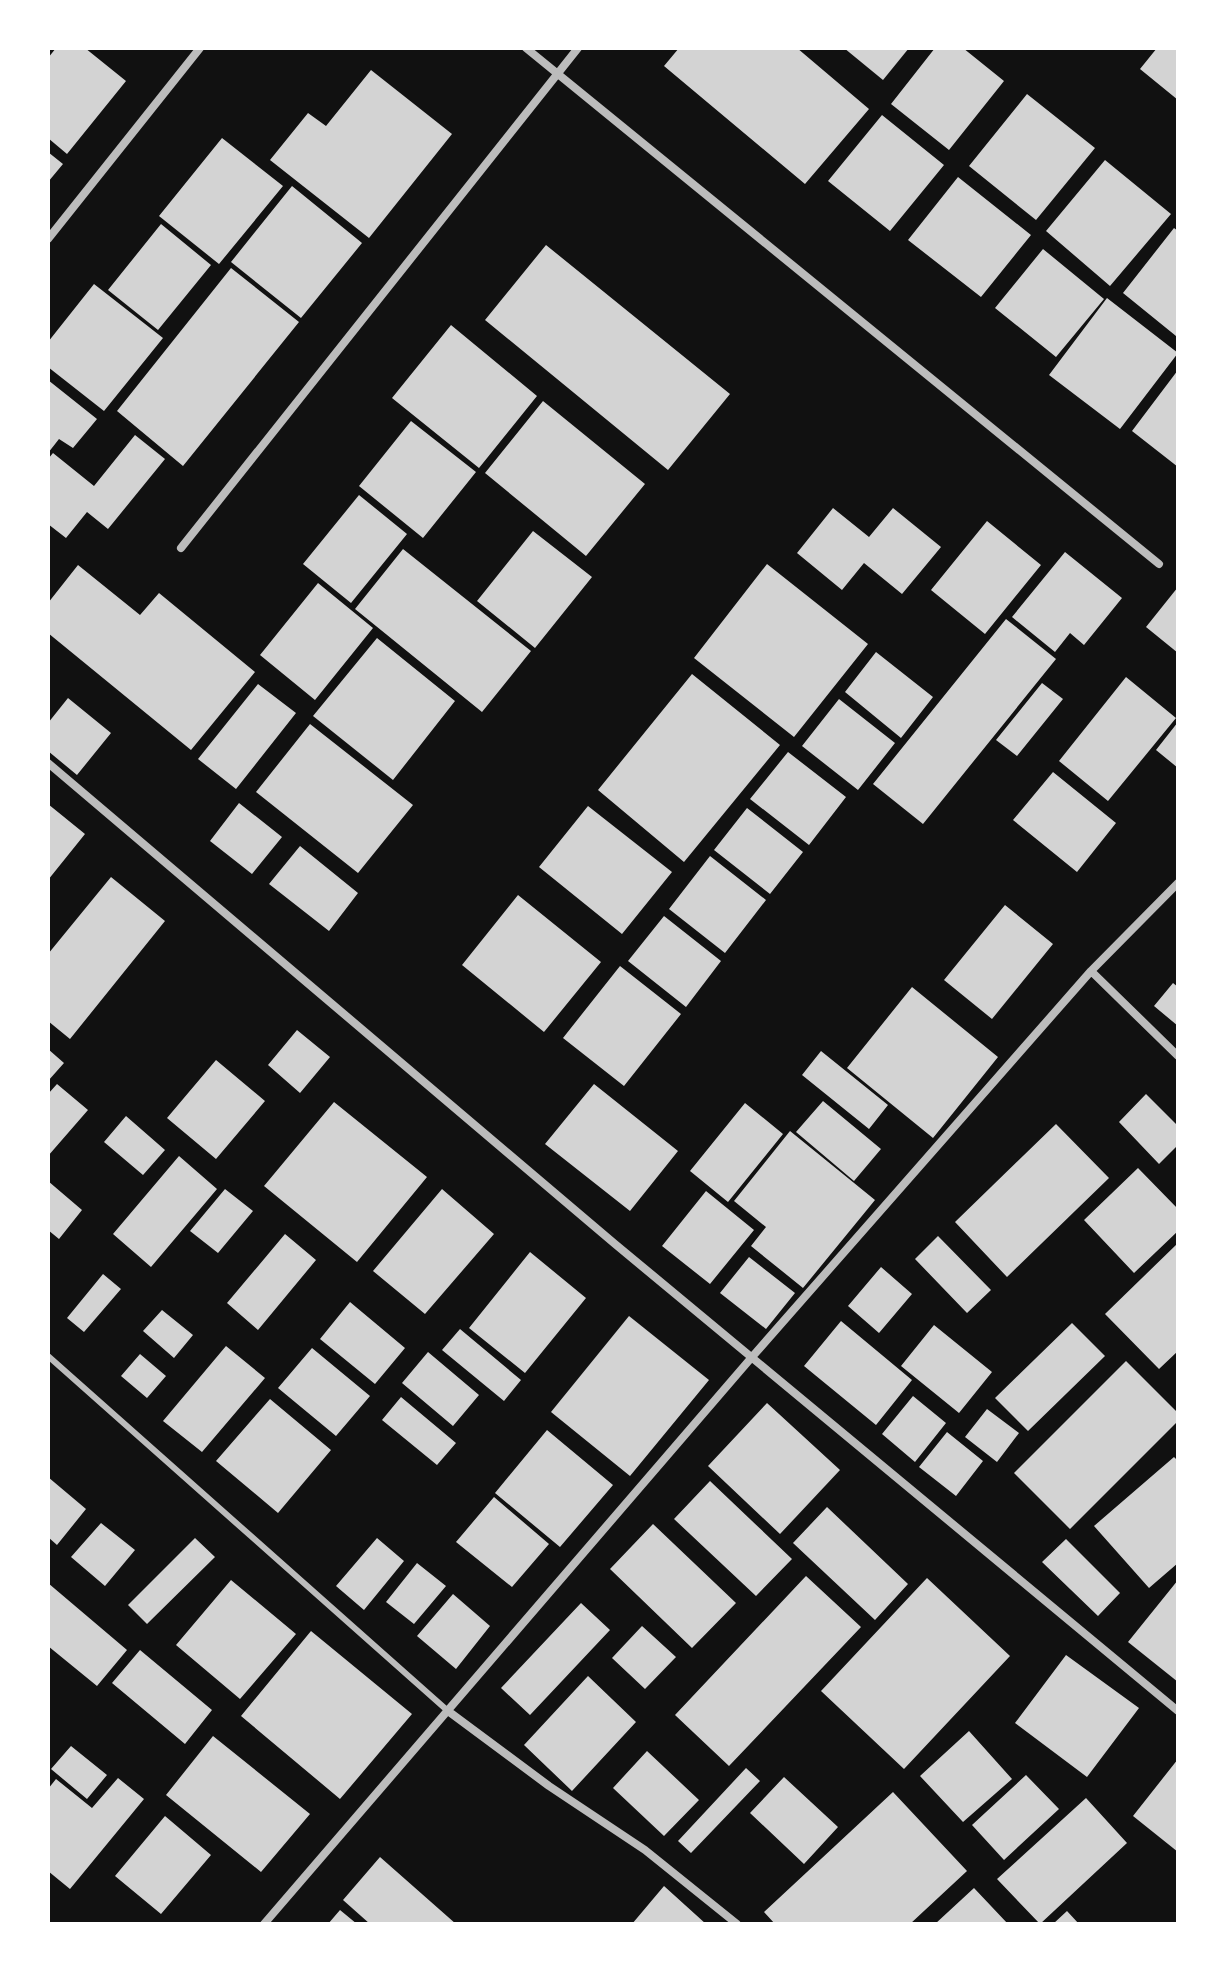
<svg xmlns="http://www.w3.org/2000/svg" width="1226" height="1972" viewBox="0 0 1226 1972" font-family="Georgia,serif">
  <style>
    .building { fill: #d3d3d3 }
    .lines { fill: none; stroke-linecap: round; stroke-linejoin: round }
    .service { stroke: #bcbcbc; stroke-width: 6 }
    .minor { stroke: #bcbcbc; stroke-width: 8 }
  </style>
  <rect width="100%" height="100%" fill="#111"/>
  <!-- building -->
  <path class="building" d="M56 48H85L126 81 67 154 48 138V58Z
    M679 48H797L869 109 805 184 664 66Z
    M844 48H909L883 80Z
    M935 48H963L1004 81 949 150 891 104Z
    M1157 48H1178V100L1140 69Z
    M371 70 452 134 369 238 270 160 308 113 326 126Z
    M1027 94 1095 148 1036 220 969 166Z
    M882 115 944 165 890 231 828 181Z
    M222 138 283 186 219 264 159 216Z
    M48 152 63 164 48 182Z
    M1105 160 1171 214 1110 286 1046 231Z
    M958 177 1031 235 981 297 908 240Z
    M292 186 362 243 301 318 231 262Z
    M161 224 211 265 158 330 108 290Z
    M1174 228 1178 231 1176 336 1123 293Z
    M546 245 730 394 668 470 485 320Z
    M1043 249 1104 299 1056 357 995 308Z
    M231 268 299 322 183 466 117 411Z
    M94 284 163 338 104 411 48 367V342Z
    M1107 298 1178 353 1120 429 1049 375Z
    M451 325 537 396 479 468 392 398Z
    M1178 370V467L1132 431Z
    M48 380 97 419 73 448 59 439 48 453Z
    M543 401 645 484 586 556 485 473Z
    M411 421 476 472 423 538 359 486Z
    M135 435 165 459 108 529 87 512 66 538 48 524V459L53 453 94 486Z
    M359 495 407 534 351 603 303 564Z
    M833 508 869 537 893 508 941 547 902 594 864 563 842 590 797 553Z
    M987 521 1041 565 985 634 931 590Z
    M533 531 592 577 535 648 477 601Z
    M403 549 531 651 482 712 355 609Z
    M1065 552 1122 598 1084 645 1070 633 1055 652 1012 617Z
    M767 564 868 644 794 737 694 658Z
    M78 565 140 615 159 593 255 672 191 750 48 633V603Z
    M318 583 373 628 315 700 260 655Z
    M1178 587V653L1146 627Z
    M1006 619 1056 659 923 824 873 784Z
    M377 638 455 701 393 780 313 716Z
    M876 652 933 697 901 738 845 692Z
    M692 674 780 745 684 862 598 790Z
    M1126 677 1176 718 1108 801 1059 761Z
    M1042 683 1063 699 1017 756 996 740Z
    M258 684 296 713 236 789 198 759Z
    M68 698 111 733 77 775 48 751V723Z
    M839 699 895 743 858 790 802 746Z
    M1178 722V768L1156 750Z
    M310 724 413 805 358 873 256 792Z
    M788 752 846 797 809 845 750 799Z
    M1053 772 1116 823 1077 872 1013 820Z
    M239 803 282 837 252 874 210 841Z
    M48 804 85 834 48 880Z
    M588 806 672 872 622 934 539 867Z
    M747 808 803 852 770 894 714 850Z
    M300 846 358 893 329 931 269 884Z
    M710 856 766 900 725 953 669 909Z
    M111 877 165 921 70 1039 48 1021V954Z
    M518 895 601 962 544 1032 462 965Z
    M1005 905 1053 944 992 1019 944 980Z
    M664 916 721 961 686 1007 628 961Z
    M620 966 681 1014 624 1086 563 1038Z
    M1173 983 1178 987V1026L1154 1006Z
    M912 987 998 1057 933 1138 847 1068Z
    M297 1030 330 1057 300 1093 268 1065Z
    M48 1049 64 1063 48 1081Z
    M821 1051 888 1105 869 1129 802 1075Z
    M216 1060 265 1101 216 1159 167 1118Z
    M57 1084 88 1110 48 1156V1094Z
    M594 1084 678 1151 630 1211 545 1144Z
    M1146 1094 1178 1126V1145L1159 1164 1119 1122Z
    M823 1101 881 1149 854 1181 796 1132Z
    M334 1102 427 1177 357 1262 264 1186Z
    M745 1103 783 1134 728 1202 690 1171Z
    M126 1116 165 1150 143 1175 104 1142Z
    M1056 1124 1109 1178 1007 1277 955 1222Z
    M790 1131 875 1200 803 1288 751 1246 766 1227 734 1201Z
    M179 1156 217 1189 151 1267 113 1234Z
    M1138 1168 1178 1209V1231L1134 1273 1084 1220Z
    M48 1181 82 1210 59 1239 48 1230Z
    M225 1189 253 1211 218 1253 190 1231Z
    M442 1189 494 1234 425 1314 373 1271Z
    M706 1191 754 1230 710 1284 662 1246Z
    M285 1234 316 1260 258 1330 227 1303Z
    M938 1236 991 1290 967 1313 915 1259Z
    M1178 1243V1351L1159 1369 1105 1314Z
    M530 1252 586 1298 525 1373 469 1328Z
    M749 1257 795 1293 766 1329 720 1293Z
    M881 1267 912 1294 879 1333 848 1306Z
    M103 1274 121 1289 84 1332 67 1318Z
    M350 1302 405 1348 375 1384 320 1339Z
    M162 1310 193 1335 174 1358 143 1331Z
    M629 1316 709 1380 630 1476 551 1412Z
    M841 1321 912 1380 876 1425 804 1366Z
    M1072 1323 1105 1356 1028 1431 995 1398Z
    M934 1325 992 1372 959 1413 901 1366Z
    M460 1329 521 1380 504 1401 442 1350Z
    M226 1346 265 1378 202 1452 163 1421Z
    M312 1348 370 1396 336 1436 278 1388Z
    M428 1352 479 1395 453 1426 402 1383Z
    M140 1354 166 1376 147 1398 121 1376Z
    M1126 1361 1178 1413V1421L1070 1529 1014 1473Z
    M913 1396 946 1423 915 1462 882 1434Z
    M401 1397 456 1443 437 1465 382 1420Z
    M270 1399 331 1450 278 1513 216 1461Z
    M767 1403 840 1470 780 1534 708 1466Z
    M987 1409 1019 1433 997 1462 965 1437Z
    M547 1430 613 1485 560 1547 495 1493Z
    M947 1432 983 1461 956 1496 919 1467Z
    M1174 1457 1178 1461V1563L1149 1588 1094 1526Z
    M48 1477 86 1509 57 1545 48 1537Z
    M710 1481 792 1559 756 1596 674 1519Z
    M494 1497 549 1544 512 1587 456 1542Z
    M827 1507 908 1584 875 1620 793 1543Z
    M101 1523 135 1550 105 1586 71 1557Z
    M653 1524 736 1603 692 1648 610 1569Z
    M195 1538 215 1557 147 1624 128 1605Z
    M377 1538 404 1561 364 1610 336 1586Z
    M1066 1539 1120 1593 1098 1616 1042 1562Z
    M417 1563 446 1586 414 1624 386 1602Z
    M806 1576 861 1627 729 1766 675 1715Z
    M927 1578 1010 1656 904 1769 821 1691Z
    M231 1580 296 1634 240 1699 176 1645Z
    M1178 1580V1682L1128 1642Z
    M48 1583 127 1650 97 1686 48 1646Z
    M453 1594 490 1626 456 1669 417 1636Z
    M581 1603 610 1630 530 1715 501 1688Z
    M642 1626 676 1657 645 1689 612 1658Z
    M311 1631 412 1714 340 1799 241 1716Z
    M140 1650 212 1710 185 1744 112 1683Z
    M1066 1655 1139 1708 1087 1777 1015 1723Z
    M588 1676 636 1722 572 1791 524 1745Z
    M969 1731 1012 1779 963 1822 920 1776Z
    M213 1736 310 1814 261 1872 166 1795Z
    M71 1746 107 1775 87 1799 51 1769Z
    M647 1751 699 1800 664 1836 613 1788Z
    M1178 1759V1852L1133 1816Z
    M746 1768 760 1781 691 1853 678 1841Z
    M1026 1775 1059 1809 1004 1860 972 1825Z
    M784 1777 838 1827 804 1864 750 1813Z
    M118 1778 144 1799 70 1889 48 1871V1789L56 1779 92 1808Z
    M893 1792 967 1871 910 1924H775L764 1912Z
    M1086 1798 1127 1843 1040 1924 997 1879Z
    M165 1816 211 1855 161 1914 115 1876Z
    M380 1857 456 1924H370L343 1900Z
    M664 1886 706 1924H632Z
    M974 1888 1008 1924H935Z
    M340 1910 357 1924H328Z
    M1067 1911 1079 1924H1053Z"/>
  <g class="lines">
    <!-- service -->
    <path class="service" d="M48 1356 448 1711"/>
    <!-- minor -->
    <path class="minor" d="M526 48 1159 564
      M48 239 200 48
      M181 548 578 48
      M48 763 615 1244 1178 1711
      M1091 971 1178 1056
      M448 1711 549 1786 645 1850 737 1924
      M264 1924 752 1357 1091 971 1178 883"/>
  </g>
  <!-- border -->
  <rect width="1226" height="1972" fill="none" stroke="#ffffff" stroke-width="100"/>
</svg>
